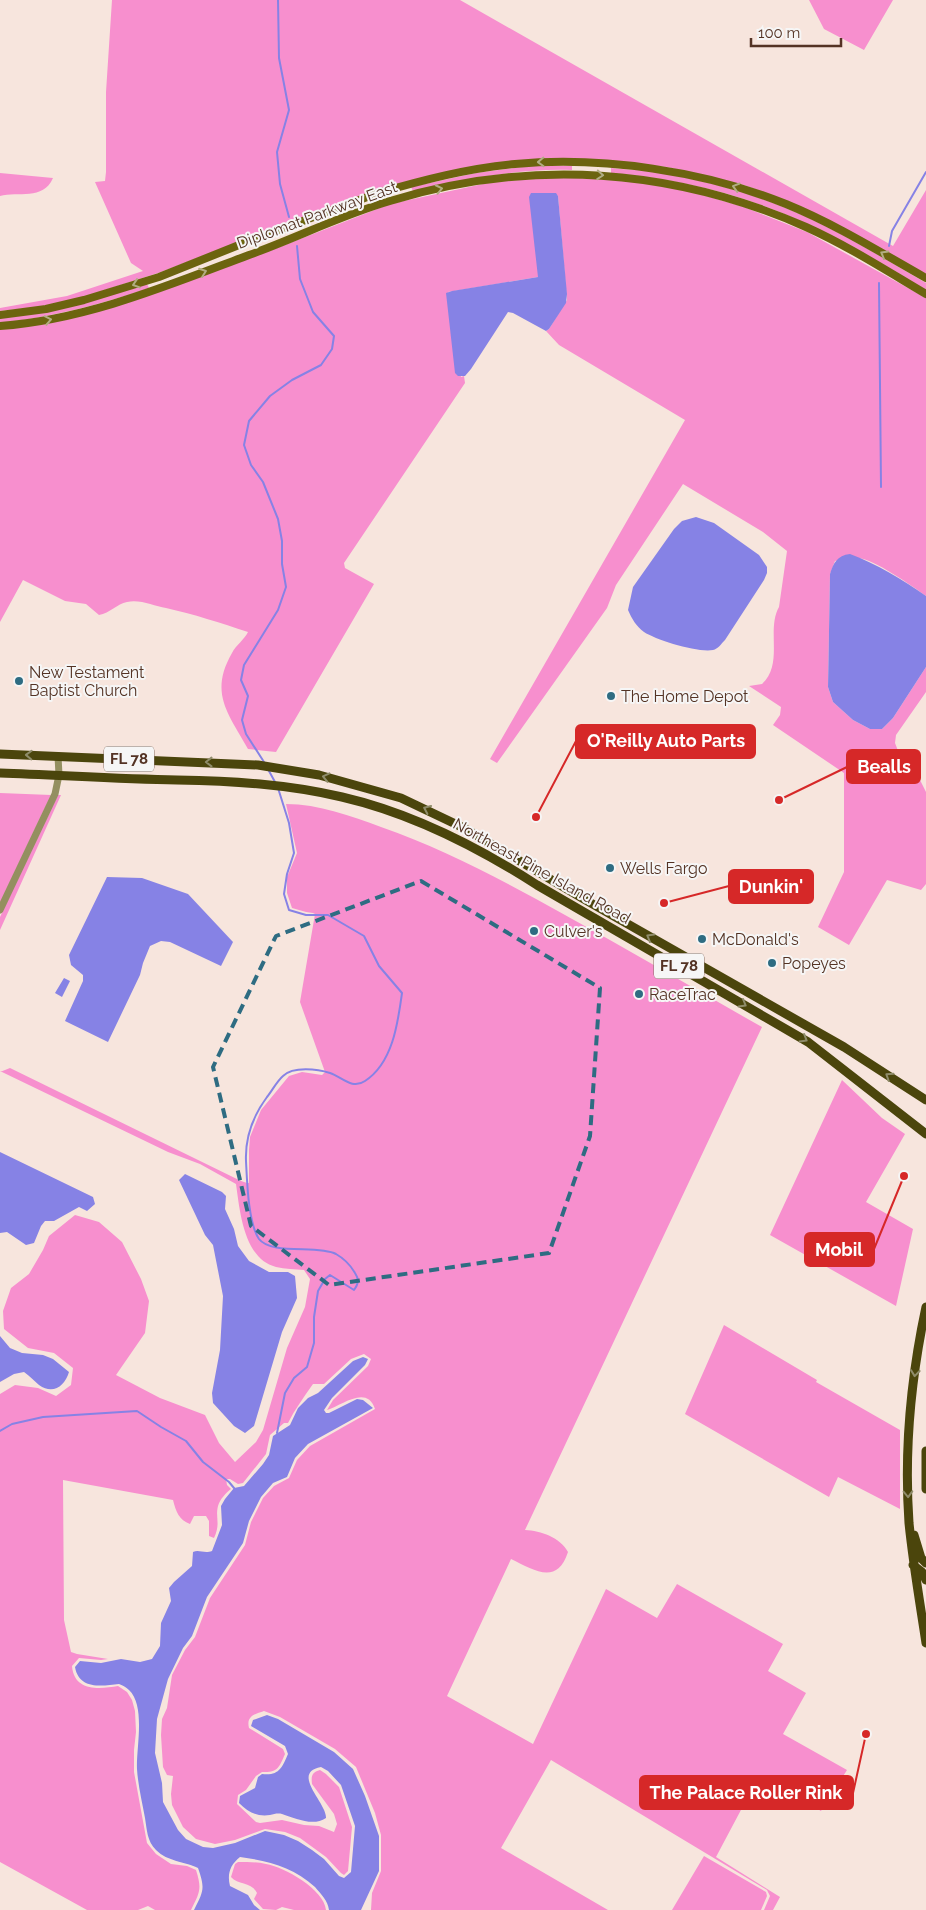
<svg xmlns="http://www.w3.org/2000/svg" width="926" height="1910" viewBox="0 0 926 1910" font-family="Raleway,sans-serif">
  <style>
    .green { fill: #f78fce }
    .water { fill: #8682e5 }
    .lines { fill: none; stroke-linecap: round; stroke-linejoin: round }
    .stream { stroke: #8682e5; stroke-width: 2 }
    .tertiary { stroke: #948f60; stroke-width: 7 }
    .secondary { stroke: #6c640f; stroke-width: 8 }
    .primary { stroke: #4b450c; stroke-width: 9 }
    .oneway { stroke: #b1ad82 }
    .oneway2 { stroke: #8f8c6a }
    .marked { fill: none; stroke: #2e6c82; stroke-width: 4; stroke-dasharray: 10 6; stroke-linejoin: round }
    .poi-dot { fill: #2e6c82; stroke: #f6f6f6; stroke-width: 2 }
    .labels { text-anchor: middle; dominant-baseline: central; stroke-width: 4; stroke-linejoin: round; paint-order: stroke }
    .shield { fill: #f6f6f6; stroke: #856e63; stroke-width: 1 }
    .shield-label { font-size: 15px; font-weight: bold; fill: #543324 }
    .street-label { font-size: 16px; fill: #543324; stroke: #f6f6f6 }
    .poi-label { font-size: 16px; fill: #543324; stroke: #f6f6f6; text-anchor: start }
    .leader { fill: none; stroke: #d62828; stroke-width: 2 }
    .callout-dot { fill: #d62828; stroke: #f6f6f6; stroke-width: 2 }
    .callout { fill: #d62828; stroke: #d62828; stroke-width: 2 }
    .callout-label { font-size: 18px; text-anchor: middle; font-weight: bold; fill: #fff }
  </style>
  <rect width="100%" height="100%" fill="#f7e5dd"/>
  <!-- green -->
  <path class="green" d="M112 0H460L893 246 926 190V274L774 196 744 185 667 167 564 158 538 159 475 166 377 190 158 273 83 297 46 306 0 311V308L67 296 143 271 131 263 95 182 105 181 106 172V92Z
    M809 0H893L864 50 824 29Z
    M538 165 572 166V170C518 168 465 180 413 191L411 187 476 173Z
    M611 168C629 170 649 170 667 174 716 183 764 197 809 218 849 237 887 260 926 283V290C887 268 849 244 809 225 747 195 680 179 611 173Z
    M0 173 53 178C43 201 18 191 0 196Z
    M563 177 630 181 689 191 744 207 807 232 926 298V596C912 586 874 559 858 558 851 557 842 560 835 561L830 574 828 687 833 702 853 720 870 729H882L893 718 926 667V692L896 735 895 743 902 761 912 764 926 792V884L921 890 887 880 849 945 818 927 844 872V773L773 725 780 715 781 707 749 686 762 684C784 664 766 630 779 607L787 551 763 532 683 484 616 585 607 608 497 763 490 759 685 420 559 345 546 331 549 329 567 300 558 196 555 193 551 194 538 277 448 292 461 377 464 376 465 383 344 563 345 568 374 584 276 752 248 749C228 713 209 693 232 653 236 645 245 639 248 632 221 623 193 614 166 608 154 606 140 599 127 602 117 604 110 613 99 615L86 604 65 601 23 580 0 622V329L31 326 272 250 390 204 492 182Z
    M147 284 149 288C100 305 51 317 0 323V318C51 314 99 299 147 284Z
    M0 793 51 795 0 903Z
    M58 795H61L0 930V917Z
    M286 804C319 804 351 816 381 827 445 849 505 882 565 915 631 951 696 990 762 1027L525 1530C541 1531 560 1537 568 1552 557 1586 534 1570 511 1559L447 1696 533 1744 606 1589 657 1618 677 1584 783 1644 768 1671 806 1693 783 1734 847 1770 821 1811 759 1776 716 1857 780 1897 773 1910H764L770 1896 767 1890 551 1760 501 1848 608 1910H371L372 1893 381 1871V1835L375 1813 356 1767 335 1749 280 1717 264 1711C255 1714 246 1716 249 1728L283 1749 285 1754C279 1768 277 1773 262 1772L256 1776 246 1790 238 1795 237 1804 256 1822 260 1823 282 1820 304 1825 319 1826 334 1832 337 1824 334 1814 312 1784C311 1776 312 1772 320 1770L326 1774 339 1787 352 1827 348 1871 344 1875 341 1873 326 1857 300 1838 285 1832 265 1829 235 1840 215 1844 196 1839 183 1827 172 1805 171 1794 173 1776 167 1775 163 1767 161 1735 162 1719 167 1708 172 1675 185 1650 195 1637 210 1598 245 1545 251 1522 263 1498 274 1486 289 1478 297 1460 310 1446 375 1409C367 1384 341 1406 327 1410L333 1400 368 1366 371 1359 364 1354 351 1359 324 1384H313C304 1397 295 1409 288 1423H284L270 1435 266 1454 243 1483 238 1484 230 1479H226L227 1485 231 1489C226 1493 220 1499 218 1506 215 1518 221 1523 214 1538L209 1536V1521L206 1516H194L190 1524C179 1520 176 1512 173 1500L63 1480 64 1620 71 1652 77 1654 108 1659 101 1660 79 1658 72 1666C74 1692 100 1689 118 1686L127 1692 132 1700 135 1711 136 1732 134 1750V1772L147 1843 156 1854 171 1864 187 1866 196 1870C202 1889 200 1892 191 1910H155L148 1906 138 1910H87L0 1862V1394L15 1385 38 1388 56 1396 71 1385 73 1368 54 1353 28 1348 4 1329 3 1311 11 1288 29 1274 43 1250 49 1236 75 1215 99 1222 122 1242 141 1279 149 1301 145 1333 116 1375 160 1398 205 1415 219 1443 235 1462 256 1442 263 1430 287 1348 305 1307 310 1279 304 1270C295 1269 285 1269 276 1267 244 1259 240 1212 236 1184L200 1164 168 1152 2 1072H0L10 1068 241 1181 247 1183H249V1150L250 1137 261 1110 289 1076 302 1072 322 1075 325 1072 300 1002 315 914 313 913 306 912 292 908 287 893V877L297 853Z
    M842 1080 882 1118 905 1134 866 1202 913 1229 896 1306 770 1235Z
    M724 1325 817 1380 816 1382 900 1430V1509L838 1477 829 1497 685 1414Z
    M704 1856 766 1892 767 1896 761 1910H672Z
    M238 1862C247 1862 257 1862 266 1864 284 1867 324 1889 326 1910H294L282 1907 276 1910 263 1909 254 1899 257 1893C252 1882 238 1885 231 1877L235 1864Z"/>
  <!-- water -->
  <path class="water" d="M531 193H556L558 196 567 294 566 303 549 329 546 331 513 313 508 312 471 369 465 376H458L455 373 446 293 452 291 538 277 529 197Z
    M696 517 714 523 759 555 767 567V573L764 580 725 640C721 644 718 649 713 650 698 653 656 640 644 632 636 626 632 619 628 610L633 587 674 529 682 521Z
    M850 554C877 564 902 579 926 596V667L893 718 882 729H870L853 720 833 702 828 687 830 574C833 564 837 555 850 554Z
    M107 877 142 878 188 894 233 942 221 966 170 942 161 941 150 946 143 963 140 975 108 1042 65 1021 83 981V975L71 965 69 955Z
    M64 978 70 981 62 997 55 993Z
    M0 1152 93 1197 95 1204 87 1211 79 1207 54 1221H45L41 1226 34 1243 26 1245 7 1232 0 1233Z
    M185 1174 222 1192 226 1196 225 1209 234 1229 238 1246 249 1261 269 1272H288L295 1276 297 1298 282 1332 254 1426 245 1433 234 1426 213 1403 212 1393 220 1350 223 1296 213 1245 205 1235 179 1180Z
    M0 1336 10 1348 22 1353 43 1355 53 1359 69 1372C65 1386 53 1395 39 1385 34 1381 30 1376 24 1372L14 1374 0 1382Z
    M363 1357 368 1359 365 1365 332 1398 324 1410 326 1413H329L357 1399 363 1400 373 1408 308 1444 295 1458 287 1477 273 1483 261 1497 249 1521 243 1543 207 1597 192 1636 183 1648 168 1679 157 1719 155 1753 162 1783 163 1802 178 1830 186 1839 203 1847 213 1848 235 1843 265 1831 284 1835 298 1841 312 1850 324 1859 339 1876 344 1878 351 1872 355 1826 341 1785 328 1771 321 1767C290 1773 327 1803 326 1818 313 1827 295 1818 282 1814 278 1813 274 1814 270 1815 257 1817 248 1812 239 1803L240 1796 255 1788 258 1777 262 1774C279 1776 282 1768 288 1754L285 1746 251 1726 253 1720 267 1715 278 1719 334 1752 353 1769 365 1796 379 1836V1871L361 1910H329C328 1901 321 1894 315 1887 293 1867 269 1861 240 1857 230 1865 227 1874 230 1886L248 1895 254 1905 260 1910H194C204 1891 205 1888 198 1868 184 1861 168 1862 156 1850 147 1841 147 1830 145 1818 142 1802 138 1785 137 1769 136 1748 146 1706 129 1690 126 1687 122 1685 119 1684 102 1686 79 1690 75 1667L80 1661 101 1663 121 1659 140 1662 152 1659 160 1646 161 1623 171 1601 169 1588 174 1582 192 1566 193 1552C199 1549 204 1554 212 1551L222 1525 221 1506 225 1499 234 1488 244 1486 263 1464 269 1455 273 1436 290 1425 298 1408 308 1398 318 1393 353 1361Z"/>
  <g class="lines">
    <!-- stream -->
    <path class="stream" d="M278 0 279 58 289 110 277 152 280 184 289 217
      M889 246 892 231 926 172
      M879 283 881 487
      M264 762 246 734 242 720 248 696 241 680 244 665 278 610 286 587 282 564V541L278 519 263 482 251 465 244 445 249 421 270 396 292 380 321 365 332 349 334 336 313 312 300 279 297 246
      M269 771 275 782
      M0 1431 12 1424 43 1417 137 1411 161 1427 186 1441 203 1462 229 1482 234 1488
      M277 1433 285 1393 294 1378 307 1367 314 1343V1317L318 1291 325 1279 330 1275 354 1290C359 1283 359 1279 355 1273 351 1266 343 1258 336 1254 318 1245 271 1255 259 1239 248 1223 247 1180 246 1161 245 1137 253 1116 267 1097 272 1091 277 1081 283 1076 293 1066 318 1069 330 1073 342 1077 352 1090 365 1081 393 1063 398 1022 402 993L379 966 364 936 328 915H306L289 910 284 894 287 874 294 853 289 823 278 788"/>
    <!-- tertiary -->
    <path class="tertiary" d="M0 910 55 794 59 775 58 756"/>
    <!-- secondary -->
    <path class="secondary" d="M0 315 46 309 84 300 159 277 244 243 378 193C423 180 469 168 515 164 602 156 705 171 786 204 835 224 880 252 926 278
      M0 326C86 320 169 285 249 255 296 238 342 215 390 201 531 158 673 168 806 227 848 246 887 271 926 294"/>
    <!-- primary -->
    <path class="primary" d="M0 754 258 765 319 775 401 798 466 829 582 898 844 1047 926 1100
      M0 773C59 775 118 779 177 780 233 781 287 784 342 797 411 813 478 847 537 885L808 1042 926 1134
      M926 1307C911 1377 904 1451 909 1523 913 1563 920 1603 926 1643
      M926 1451V1489
      M914 1535 921 1558 926 1563
      M913 1565 922 1572 926 1580"/>
  </g>
  <!-- one-way arrows -->
  <defs><path id="oneway-chevron" d="M-2-3.5L2.5 0L-2 3.5" fill="none" stroke-width="1.6" stroke-linecap="round" stroke-linejoin="round" transform="scale(1.25)"/></defs>
  <g class="oneway">
    <use href="#oneway-chevron" transform="translate(541 162) rotate(178)"/>
    <use href="#oneway-chevron" transform="translate(600 175) rotate(4)"/>
    <use href="#oneway-chevron" transform="translate(736 187) rotate(-164)"/>
    <use href="#oneway-chevron" transform="translate(439 189) rotate(-12)"/>
    <use href="#oneway-chevron" transform="translate(884 254) rotate(-150)"/>
    <use href="#oneway-chevron" transform="translate(203 272) rotate(-20)"/>
    <use href="#oneway-chevron" transform="translate(136 284) rotate(162)"/>
    <use href="#oneway-chevron" transform="translate(48 320) rotate(-11)"/>
  </g>
  <g class="oneway2">
    <use href="#oneway-chevron" transform="translate(29 755) rotate(-178)"/>
    <use href="#oneway-chevron" transform="translate(209 762) rotate(-180)"/>
    <use href="#oneway-chevron" transform="translate(326 777) rotate(-167)"/>
    <use href="#oneway-chevron" transform="translate(427 809) rotate(-155)"/>
    <use href="#oneway-chevron" transform="translate(650 937) rotate(-150)"/>
    <use href="#oneway-chevron" transform="translate(743 1004) rotate(30)"/>
    <use href="#oneway-chevron" transform="translate(804 1039) rotate(31)"/>
    <use href="#oneway-chevron" transform="translate(889 1076) rotate(-147)"/>
    <use href="#oneway-chevron" transform="translate(915 1373) rotate(96)"/>
    <use href="#oneway-chevron" transform="translate(908 1494) rotate(88)"/>
  </g>
  <!-- marked area -->
  <path class="marked" d="M421 881 600 988 590 1136 549 1253 329 1285 251 1226 213 1067 276 936Z"/>
  <!-- markers -->
  <g class="poi-dot">
    <circle cx="19" cy="681" r="5"/>
    <circle cx="611" cy="696" r="5"/>
    <circle cx="610" cy="868" r="5"/>
    <circle cx="534" cy="931" r="5"/>
    <circle cx="702" cy="939" r="5"/>
    <circle cx="772" cy="963" r="5"/>
    <circle cx="639" cy="994" r="5"/>
  </g>
  <g class="labels">
    <!-- shield labels -->
    <g class="shield">
      <rect x="104" y="746.5" width="50" height="25" rx="4"/>
      <rect x="654" y="953.5" width="50" height="25" rx="4"/>
    </g>
    <g class="shield-label">
      <text x="129" y="759">FL 78</text>
      <text x="679" y="966">FL 78</text>
    </g>
    <!-- street labels -->
    <g class="street-label">
      <text transform="translate(317 215) rotate(-20)">Diplomat Parkway East</text>
      <text transform="translate(542 871) rotate(29)">Northeast Pine Island Road</text>
    </g>
    <!-- poi labels -->
    <g class="poi-label">
      <text x="29" y="672">New Testament<tspan x="29" dy="18">Baptist Church</tspan></text>
      <text x="621" y="696">The Home Depot</text>
      <text x="620" y="868">Wells Fargo</text>
      <text x="544" y="931">Culver's</text>
      <text x="712" y="939">McDonald's</text>
      <text x="782" y="963">Popeyes</text>
      <text x="649" y="994">RaceTrac</text>
    </g>
  </g>
  <!-- callouts -->
  <path class="leader" d="M536 817L576 741M779 800L847 767M664 903L729 886M904 1176L874 1249M866 1734L853 1793"/>
  <g class="callout-dot">
    <circle cx="536" cy="817" r="5"/>
    <circle cx="779" cy="800" r="5"/>
    <circle cx="664" cy="903" r="5"/>
    <circle cx="904" cy="1176" r="5"/>
    <circle cx="866" cy="1734" r="5"/>
  </g>
  <g class="callout">
    <rect x="576" y="725" width="179" height="33" rx="5"/>
    <rect x="847" y="750" width="73" height="33" rx="5"/>
    <rect x="729" y="870" width="84" height="33" rx="5"/>
    <rect x="805" y="1233" width="69" height="33" rx="5"/>
    <rect x="640" y="1776" width="213" height="33" rx="5"/>
  </g>
  <g class="callout-label">
    <text x="666" y="747">O'Reilly Auto Parts</text>
    <text x="884" y="773">Bealls</text>
    <text x="771" y="893">Dunkin'</text>
    <text x="839" y="1256">Mobil</text>
    <text x="746" y="1799">The Palace Roller Rink</text>
  </g>
  <!-- scale -->
  <path d="M751 38v8h90v-8" fill="none" stroke="#543324" stroke-width="2.5"/>
  <text x="758" y="38" font-size="15" fill="#543324" stroke="#f6f6f6" stroke-width="4" paint-order="stroke">100 m</text>
</svg>
